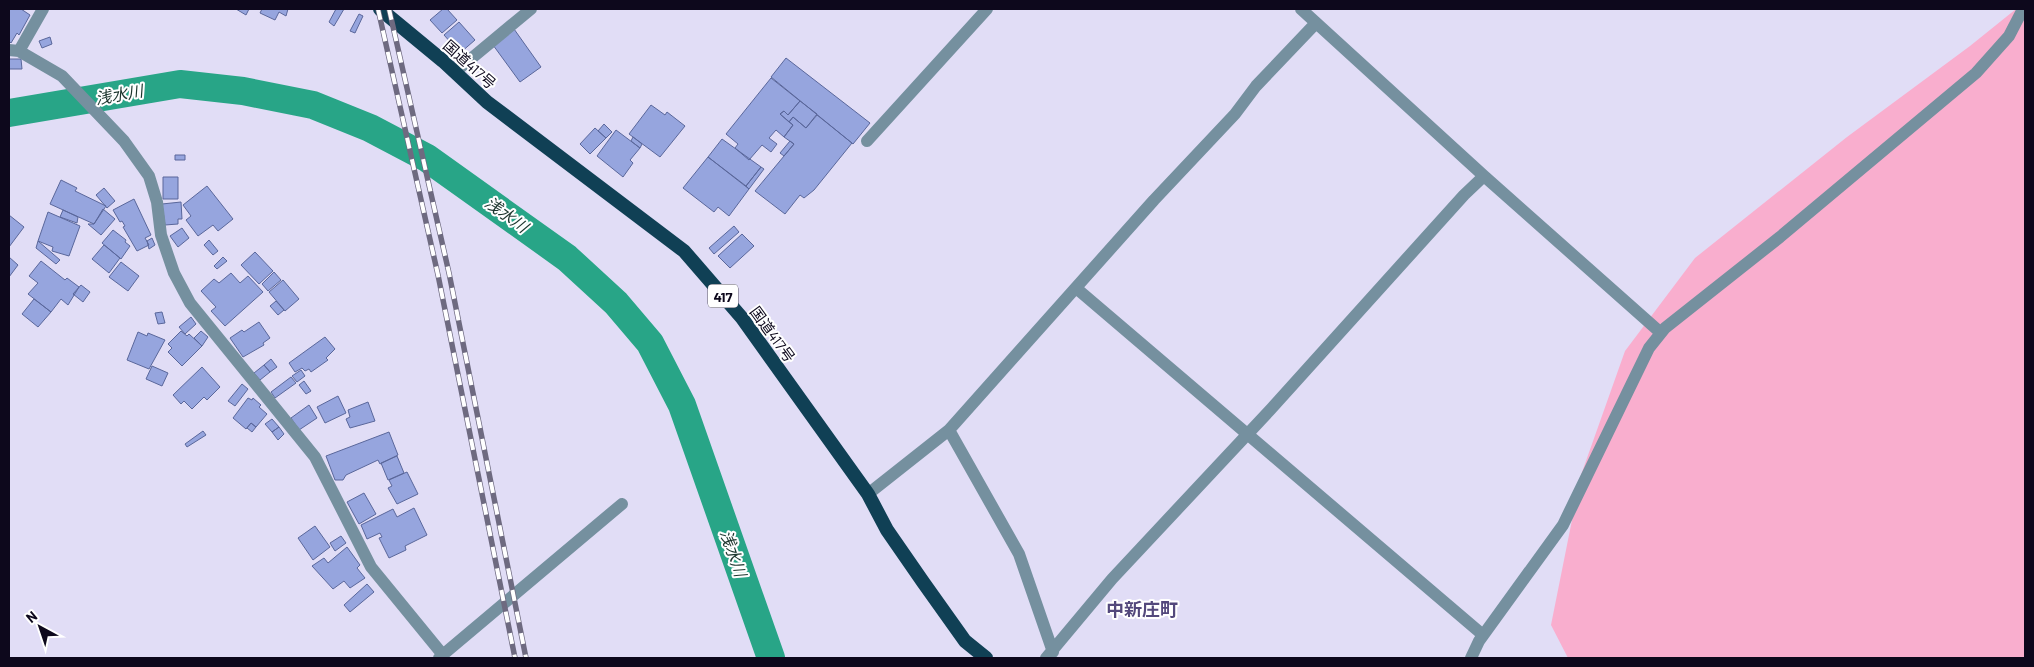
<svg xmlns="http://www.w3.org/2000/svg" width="2034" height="667" viewBox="0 0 2034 667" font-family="Barlow,'Noto Sans JP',sans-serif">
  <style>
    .green { fill: #f9aece }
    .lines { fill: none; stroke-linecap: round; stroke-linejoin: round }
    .river { stroke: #28a587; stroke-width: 28 }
    .building { fill: #96a5de; stroke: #5a679b }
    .minor { stroke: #75909f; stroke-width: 12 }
    .trunk { stroke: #104055; stroke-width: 14 }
    .rail-casing { stroke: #6e6a80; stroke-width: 5.5 }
    .rail { stroke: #fff; stroke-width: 4; stroke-dasharray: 11; stroke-linecap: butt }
    .labels { text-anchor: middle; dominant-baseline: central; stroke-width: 4; stroke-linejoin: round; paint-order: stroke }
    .shield { fill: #fff; stroke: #565260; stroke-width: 1 }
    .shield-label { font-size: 14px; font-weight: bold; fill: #0d081c }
    .street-label { font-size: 15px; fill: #0d081c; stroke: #fff }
    .water-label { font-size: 16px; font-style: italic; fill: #1c352d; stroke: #fff }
    .quarter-label { font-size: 18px; font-weight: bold; fill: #53487c; stroke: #fff }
  </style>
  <rect width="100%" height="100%" fill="#e1ddf6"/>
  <!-- green -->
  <path class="green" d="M2016 9H2025V658H1568L1551 625 1581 475 1625 351 1695 258 1847 137 1970 46Z"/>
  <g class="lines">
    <!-- river -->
    <path class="river" d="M9 113 180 84 243 91 313 105 370 128 427 158 567 258 616 303 650 343 682 405 771 658"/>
  </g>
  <!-- building -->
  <path class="building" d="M9 9H21L30 15 19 35 17 33 11 43 9 41Z
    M236 9H249L246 15Z
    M262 9H288L286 16 279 12 275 20 260 13Z
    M336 9H344L334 26 329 22Z
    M443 9H447L457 20 442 33 430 20Z
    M359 14 363 16 355 33 350 31Z
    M459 22 475 40 460 53 444 35Z
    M514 29 541 67 520 82 493 45Z
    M50 37 52 44 42 48 39 41Z
    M786 58 870 123 853 144 771 77Z
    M9 59H21L22 69H9Z
    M771 78 800 101 788 115 784 111 780 114 793 125 784 137 776 130 769 138 777 144 771 152 762 145 749 160 735 148 738 144 726 134Z
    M800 101 817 114 806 128 793 117 789 122 780 114 784 111 788 115Z
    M651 105 665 115 667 112 685 126 660 157 629 134Z
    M817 115 852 143 814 190 804 198 800 195 785 214 755 191 794 144 784 137 793 125 789 122 793 117 806 128Z
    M604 124 612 132 606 138 598 131Z
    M595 128 606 138 590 154 580 144Z
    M616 130 640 148 630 160 633 163 623 177 597 156Z
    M633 137 642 144 640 148 631 141Z
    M722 139 761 167 746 186 708 157Z
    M790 141 794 144 784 156 780 153Z
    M175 155H185V160H175Z
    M708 157 749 189 729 216 718 207 714 212 683 188Z
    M761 167 764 169 749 189 746 186Z
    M163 177H178V199H163Z
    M61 180 77 188 75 191 106 206 94 224 50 204Z
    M207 186 233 219 218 231 213 225 198 236 186 220 191 216 183 205Z
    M104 188 115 201 107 208 96 195Z
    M134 199 151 235 145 238 149 245 137 251 123 227 125 226 122 221 120 222 113 210Z
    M181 202 182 219H178V224L165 225 162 204Z
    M103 209 115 219 101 235 88 224H94Z
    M63 210 78 217 77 223 60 217Z
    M48 212 80 226 69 256 52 251 53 247 38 241Z
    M9 215 24 227 9 247Z
    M734 226 739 232 714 254 709 248Z
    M182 228 189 238 178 247 170 236Z
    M113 230 126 240 125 242 130 246 121 259 102 243Z
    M742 234 754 246 730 268 718 256Z
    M152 238 155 245 149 249 147 241Z
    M209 240 218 251 213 255 204 245Z
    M38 241 60 260 56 264 36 248Z
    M104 245 120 258 109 273 92 259Z
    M255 252 273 271 259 284 241 265Z
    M9 257 18 265 9 277Z
    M223 257 227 261 217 269 214 266Z
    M41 261 65 280 67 278 79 287 68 305 61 299 51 312 28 294 38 283 29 276Z
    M121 262 139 276 128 291 109 277Z
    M274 272 281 280 268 291 262 284Z
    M231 273 240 283 248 276 263 292 225 326 211 311 216 307 201 291 214 279 219 283Z
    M283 280 299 299 285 311 269 292Z
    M81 285 90 292 83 302 73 294Z
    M34 299 51 312 38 327 22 314Z
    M276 301 284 310 278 315 270 306Z
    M162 312 165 323 158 324 155 313Z
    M191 317 196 324 185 334 179 327Z
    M259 322 270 338 263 343 264 345 243 357 230 338 242 330 244 332Z
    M181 331 187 336 189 334 202 346 182 366 168 352 172 348 168 344Z
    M201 331 208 337 202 346 194 338Z
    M138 332 147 336 148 333 165 340 149 369 127 360Z
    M325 337 335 349 326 358 328 360 311 372 309 369 305 371 302 368 295 372 289 363Z
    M271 359 277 367 270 372 264 365Z
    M264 365 270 372 260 380 254 373Z
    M152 366 168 373 162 386 146 379Z
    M202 367 220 387 207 400 204 397 192 409 184 401 181 404 173 395Z
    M301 370 305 376 297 382 292 376Z
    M291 377 296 383 275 398 271 392Z
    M304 381 311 391 306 394 299 385Z
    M242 384 248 389 235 406 228 401Z
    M338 396 346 413 325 423 317 407Z
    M248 398 252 400 253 398 261 405 259 407 267 414 256 427 251 423 246 429 233 418Z
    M368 402 375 421 350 428 346 419 350 417 348 410Z
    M309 405 317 418 299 430 291 418Z
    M272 419 279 427 272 432 265 424Z
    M251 423 256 427 252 432 247 428Z
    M279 427 284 434 278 440 272 432Z
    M203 431 206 435 187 447 185 444Z
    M389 432 398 455 380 464 378 460 346 475 343 480H335L326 456Z
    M397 456 404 473 388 480 381 463Z
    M407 472 418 494 397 504 388 488 392 486 389 480Z
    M364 493 376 514 359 524 347 502Z
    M414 508 427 535 405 546 406 550 389 558 379 538 382 537 380 533 367 539 361 525 393 509 397 517Z
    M315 526 330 547 313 560 298 538Z
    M341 536 346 543 335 551 330 543Z
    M347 547 360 565 357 568 365 578 350 588 344 581 333 589 312 566 324 558 328 563Z
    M367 584 374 592 350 612 344 605Z"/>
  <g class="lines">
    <!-- minor -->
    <path class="minor" d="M1301 9 1484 176 1661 333
      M9 50 19 51 62 76 124 141 149 176 157 202 161 235 174 273 190 303 315 457 371 567 443 655
      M19 51 43 9
      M455 72 531 9
      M867 141 987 9
      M1076 288 1483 635
      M949 430 1019 554 1053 652
      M868 494 949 430 1154 200 1235 114 1256 86 1316 23
      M439 658 622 504
      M1046 658 1112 579 1271 409 1464 195 1484 176
      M1471 658 1479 641 1563 525 1649 348 1665 328 1780 237 1976 73 2009 36 2023 9"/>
    <!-- trunk -->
    <path class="trunk" d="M380 9 443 61 487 102 684 251 742 318 868 494 887 530 923 582 965 641 986 658"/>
    <!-- rail casing -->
    <g class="rail-casing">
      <path id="rail" d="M378 9 438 275 515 658
        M389 9 449 273 526 658"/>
    </g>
    <!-- rail -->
    <use href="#rail" class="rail"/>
  </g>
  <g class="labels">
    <!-- shield labels -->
    <rect class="shield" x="708" y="284.5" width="30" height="23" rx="4"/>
    <g class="shield-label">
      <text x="723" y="296">417</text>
    </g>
    <!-- street labels -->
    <g class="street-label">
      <text transform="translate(470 64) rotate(42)">国道417号</text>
      <text transform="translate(773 334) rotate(54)">国道417号</text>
    </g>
    <!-- water labels -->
    <g class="water-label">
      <text transform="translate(119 94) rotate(-10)">浅水川</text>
      <text transform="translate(507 214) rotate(36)">浅水川</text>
      <text transform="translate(734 553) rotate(71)">浅水川</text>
    </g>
    <!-- quarter labels -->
    <g class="quarter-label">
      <text x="1142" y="609">中新庄町</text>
    </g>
  </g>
  <!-- border -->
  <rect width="2034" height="667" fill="none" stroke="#0d081c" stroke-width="20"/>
  <!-- north arrow -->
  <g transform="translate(40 627) rotate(320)" stroke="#ffffff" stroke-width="4" paint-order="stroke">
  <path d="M0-4L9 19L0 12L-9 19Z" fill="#0d081c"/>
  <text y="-8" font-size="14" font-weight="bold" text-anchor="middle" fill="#0d081c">N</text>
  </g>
</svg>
